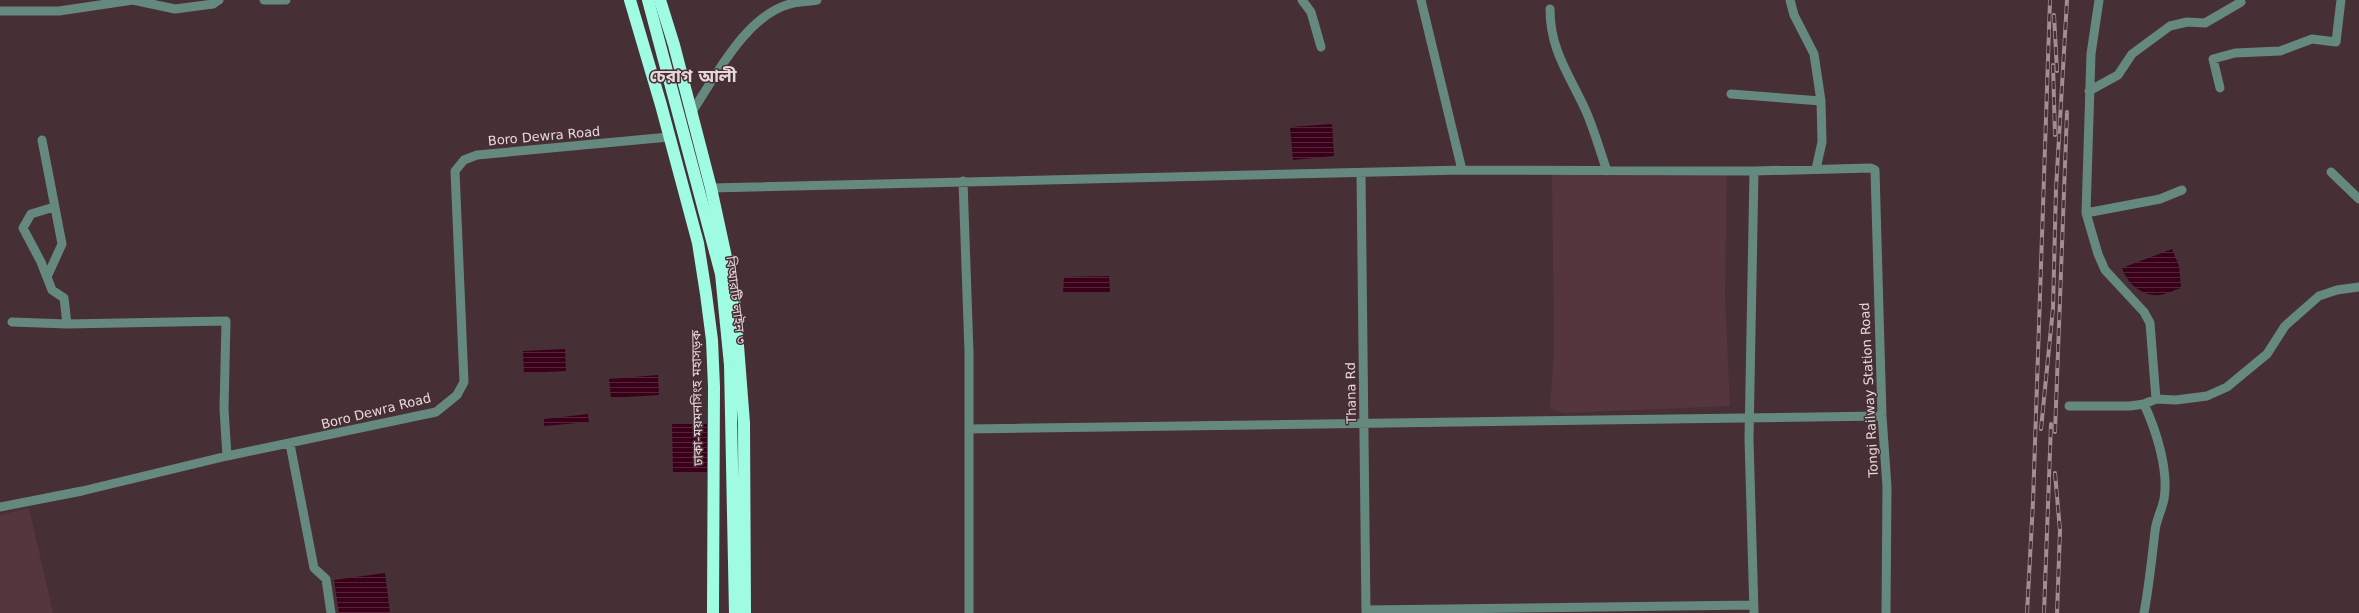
<svg xmlns="http://www.w3.org/2000/svg" width="2359" height="613" viewBox="0 0 2359 613" font-family="'DejaVu Sans','Noto Sans Bengali',sans-serif">
  <style>
    .built { fill: #55363f }
    .water { fill: url(#water-rules) }
    .lines { fill: none; stroke-linecap: round; stroke-linejoin: round }
    .minor { stroke: #65897e; stroke-width: 9 }
    .highway { stroke: #9ffbe2; stroke-width: 12 }
    .rail-casing { stroke: #a18f94; stroke-width: 4 }
    .rail { stroke: #462f35; stroke-width: 2.5; stroke-dasharray: 8; stroke-linecap: butt }
    .highway-bridge { stroke: #9ffbe2; stroke-width: 12 }
    .labels { text-anchor: middle; dominant-baseline: central; stroke-width: 3; stroke-linejoin: round; paint-order: stroke }
    .street-label { font-size: 13px; fill: #e6d7db; stroke: #462f35 }
    .district-label { font-size: 17px; font-weight: bold; fill: #e6d7db; stroke: #462f35 }
  </style>
  <defs>
    <pattern id="water-rules" width="6" height="5" patternUnits="userSpaceOnUse"><rect width="6" height="5" fill="#3a0019"/><path d="M0 2.5h6" fill="none" stroke="#56243a"/></pattern>
  </defs>
  <rect width="100%" height="100%" fill="#462f35"/>
  <!-- built -->
  <path class="built" d="M1727 171 1725 296 1730 406 1565 413 1550 409 1554 350 1552 174Z
    M29 508 53 613H0V515Z"/>
  <!-- water -->
  <path class="water" d="M1332 124 1334 156 1293 160 1290 127Z
    M2172 249 2179 266 2181 288C2175 290 2167 294 2160 295 2142 297 2127 283 2122 268Z
    M1109 276 1110 292 1063 293 1064 277Z
    M565 349 566 371 524 373 523 351Z
    M658 375 659 395 611 398 609 379Z
    M588 414 589 422 544 426V419Z
    M672 424H707V473H673Z
    M385 573 390 613H339L334 580Z"/>
  <g class="lines">
    <!-- minor -->
    <path class="minor" d="M264 0H286
      M1302 0 1311 12 1321 47
      M1421 0 1462 170
      M1790 0 1794 15 1814 54 1821 101 1822 142 1816 169
      M2099 0 2091 54 2086 213 2098 254 2105 270 2144 312 2150 323 2156 399
      M1550 9C1550 50 1569 74 1585 109 1594 129 1600 151 1607 171
      M0 11H59L133 0 175 9 213 4 219 0
      M2220 88 2213 59 2235 53 2280 51 2312 39 2336 42 2341 0
      M2089 91 2118 75 2132 54 2170 26 2187 22 2205 23 2241 2 2240 0
      M1731 94 1821 101
      M691 113C715 78 745 16 790 4 798 1 808 2 817 0
      M42 140 62 244 47 277
      M1754 171 1749 439 1754 613
      M2331 172 2359 199
      M1361 173 1366 613
      M963 181 969 352V613
      M711 188 1462 170 1754 171 1871 168 1875 170 1882 416 1887 487 1886 613
      M54 207 31 214 23 228 41 262 52 290 64 298 67 324
      M2086 213 2160 199 2182 190
      M12 322 67 324 226 321 224 409 227 456
      M2144 404C2156 430 2169 470 2164 499 2162 510 2156 520 2155 531 2152 558 2149 586 2144 613
      M2069 406H2130L2144 404 2156 399 2176 400 2207 396 2227 387 2267 354 2285 326 2319 296 2337 290 2359 287
      M969 429 1882 416
      M290 444 314 568 326 579 331 613
      M0 507 82 491 227 456 436 412 457 395 464 382 455 171 464 160 477 155 669 137
      M1366 610 1754 605"/>
    <!-- highway -->
    <path class="highway" d="M630 0 661 105 698 243 706 294 712 340 714 387 713 613
      M660 0 674 45 711 188 734 294 744 423 745 613
      M730 365 735 613"/>
    <!-- rail casing -->
    <g class="rail-casing">
      <path id="rail" d="M2054 15 2057 71
        M2053 65 2055 135
        M2041 429 2053 308 2056 189 2067 0
        M2055 432 2067 112
        M2055 473 2060 531 2057 613
        M2027 613 2033 502 2050 0
        M2044 613 2051 424"/>
    </g>
    <!-- rail -->
    <use href="#rail" class="rail"/>
    <!-- highway-bridge -->
    <path class="highway-bridge" d="M648 0 721 274 730 365"/>
  </g>
  <g class="labels">
    <!-- street labels -->
    <g class="street-label">
      <text transform="translate(544 136) rotate(-5)">Boro Dewra Road</text>
      <text transform="translate(736 300) rotate(83)">বিআরটি লাইন ৩</text>
      <text transform="translate(1869 390) rotate(-93)">Tongi Railway Station Road</text>
      <text transform="translate(1351 393) rotate(-91)">Thana Rd</text>
      <text transform="translate(697 398) rotate(-91)">ঢাকা-ময়মনসিংহ মহাসড়ক</text>
      <text transform="translate(376 411) rotate(-14)">Boro Dewra Road</text>
    </g>
    <!-- district labels -->
    <g class="district-label">
      <text x="693" y="76">চেরাগ আলী</text>
    </g>
  </g>
</svg>
